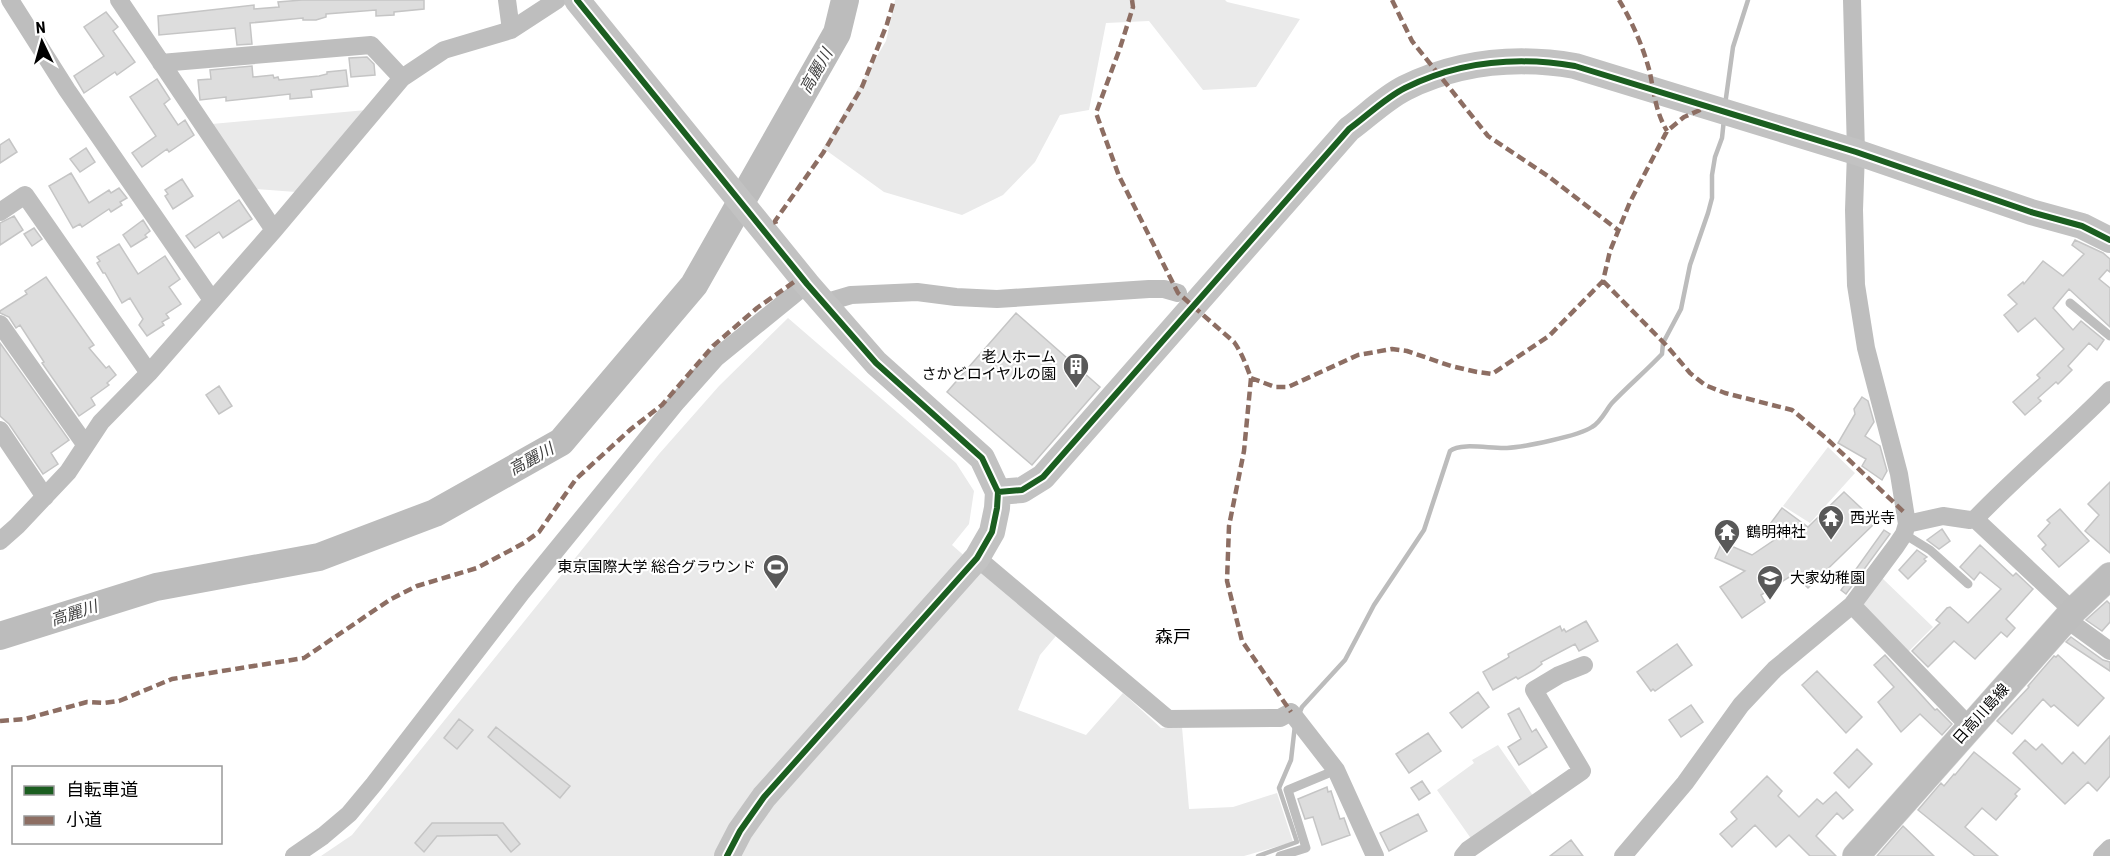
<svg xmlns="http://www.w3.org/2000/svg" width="2110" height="856" viewBox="0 0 2110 856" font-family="'Roboto Condensed','Noto Sans JP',sans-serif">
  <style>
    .green { fill: #eaeaea }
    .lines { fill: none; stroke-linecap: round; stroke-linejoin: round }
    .stream { stroke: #bcbcbc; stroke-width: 4.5 }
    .river { stroke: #bcbcbc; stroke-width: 28 }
    .building { fill: #ddd; stroke: #c5c5c5; stroke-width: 1.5 }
    .primary-casing { stroke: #dbdbdb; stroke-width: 28 }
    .lane { stroke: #bebebe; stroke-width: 9 }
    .street { stroke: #bebebe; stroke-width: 18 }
    .secondary { stroke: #c2c2c2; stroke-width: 26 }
    .primary { stroke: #bdbdbd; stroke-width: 27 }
    .quiet { stroke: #8d6e63; stroke-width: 4.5; stroke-dasharray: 9 4.5; stroke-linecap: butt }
    .cycleway-casing { stroke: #fff; stroke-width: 10 }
    .cycleway { stroke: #1b5e20; stroke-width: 6 }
    .labels { text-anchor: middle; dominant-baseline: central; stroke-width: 4.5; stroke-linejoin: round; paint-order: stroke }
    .poi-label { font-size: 15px; fill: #000; stroke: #fff; text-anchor: start }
    .street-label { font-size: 15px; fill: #000; stroke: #fff }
    .water-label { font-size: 16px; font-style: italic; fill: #414141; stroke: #fff }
    .quarter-label { font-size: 18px; fill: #000; stroke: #fff }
  </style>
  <rect width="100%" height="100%" fill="#fff"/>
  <!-- green -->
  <path class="green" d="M895 0H1225L1227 2 1300 19 1256 87 1203 90 1149 21 1106 23 1089 110 1060 115 1035 162 1003 195 962 215 884 192 823 148 886 41Z
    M366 110 296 192 256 189 212 124Z
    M788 318 956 463 974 491 969 524 952 545 1056 636 1040 655 1018 710 1086 735 1123 693 1161 728 1182 727 1189 809 1233 807 1277 793 1293 842 1244 856H321L352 835 659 454 719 386Z
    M1828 447 1855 473 1810 523 1783 506Z
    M1882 578 1933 627 1907 653 1862 606Z
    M1498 745 1534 797 1472 840 1437 790 1474 763 1472 760Z"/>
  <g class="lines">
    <!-- stream -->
    <path class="stream" d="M1725 105 1733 47 1748 0
      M1299 714 1302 707 1345 660 1374 605 1424 530 1450 451C1461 442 1491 449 1507 448 1524 447 1579 436 1592 427 1601 422 1606 410 1612 403 1628 386 1646 371 1662 354L1663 343 1681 309 1690 265 1708 213 1712 198V175L1715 157 1722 138 1724 119
      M1258 856 1297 842 1279 788 1291 760 1295 725"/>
    <!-- river -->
    <path class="river" d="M0 636 156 587 319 557 435 513 561 442 694 285 837 33 845 0"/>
  </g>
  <!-- building -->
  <path class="building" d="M302 0H424V9L394 12V15L376 16V10L326 14V17L316 20H303V18L250 23 252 44 237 45 235 28 159 35 158 16 254 5V9L279 7 278 2Z
    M106 12 118 27 113 31 135 62 117 75 115 72 84 93 74 76 104 56 84 27Z
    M367 57 374 64 375 75 351 77 349 58Z
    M252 66 253 77 273 75 274 78 278 77 279 80 319 76 327 74V72L346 70 348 86 311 90 312 97 290 99V94L226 101V97L200 100 198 80 211 79 210 70Z
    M157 79 170 99 164 104 178 125 185 120 194 135 169 152 167 149 142 167 132 153 156 136 130 97Z
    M9 139 17 152 0 163V145Z
    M86 148 95 162 80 172 70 159Z
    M71 173 89 203 109 190 111 193 119 188 127 198 120 202 122 205 111 212 109 209 82 227 80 224 73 228 49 186Z
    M182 179 193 196 173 209 165 196 168 194 165 190Z
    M239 200 252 219 223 238 219 232 195 248 186 236Z
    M14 216 23 230 0 245V223Z
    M143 220 150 231 145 235 147 237 131 247 123 235Z
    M34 228 42 239 32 246 24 234Z
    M2075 240 2103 253 2110 259V272L2107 270 2099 279 2110 288V327L2069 289 2053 308 2073 330 2081 321 2104 340 2097 350 2089 343 2068 366 2072 370 2058 384 2056 382 2038 398 2041 401 2025 415 2013 402 2040 378 2037 375 2064 349 2035 318 2018 332 2004 315 2017 304 2008 295 2023 282 2024 284 2043 261 2063 276 2084 254 2072 245Z
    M119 244 138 274 165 256 180 279 169 287 181 304 166 314 169 318 162 322 164 325 147 336 139 325 143 319 130 298 122 303 105 273H103L97 263 100 261 97 257Z
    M46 277 94 345 89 348 106 368 109 366 116 375 107 383 109 385 91 398 95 405 79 416 42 363 44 362 20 325 16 328 9 317 0 313V311L27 294 25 291Z
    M1016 313 1100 387 1032 465 947 392Z
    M0 343 69 440 51 453 58 464 43 474 9 424 0 416Z
    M219 386 232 406 219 414 206 395Z
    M1862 397 1868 401 1874 422 1865 436 1880 446 1887 471 1882 480 1862 466 1866 459 1838 443 1855 414 1854 409Z
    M2110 482V553L2085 531 2099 515 2088 504Z
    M1844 492 1876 522 1808 588 1794 574 1761 595 1765 602 1742 618 1720 587 1745 571 1715 558 1722 542 1752 555 1783 534 1770 524 1782 508 1808 527Z
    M2060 509 2089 541 2059 567 2042 549 2046 545 2038 536 2050 523 2047 520Z
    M1942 529 1950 541 1939 549 1927 540Z
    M1884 530 1890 534 1846 594 1841 590Z
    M1980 545 2013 576 2016 573 2033 589 2006 619 2015 628 2007 637 2001 632 1975 659 1954 641 1928 667 1912 651 1940 623 1936 620 1947 608 1950 607 1968 623 2001 589 1980 572 1974 580 1960 567Z
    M1917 550 1927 557 1924 559 1926 561 1908 579 1899 570Z
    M2107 601 2110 604V622L2102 631 2086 620Z
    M1586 621 1598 641 1579 651 1575 644 1541 662 1542 664 1534 670 1518 679 1516 677 1493 690 1483 672 1506 659 1509 657 1508 654 1560 626 1562 631 1564 629 1566 632Z
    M2071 637 2103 660 2110 662V671L2066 642Z
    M1677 644 1692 665 1655 691 1653 689 1651 691 1637 672Z
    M1885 655 1935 710 1937 709 1952 724 1942 735 1920 714 1901 732 1878 702 1894 687 1874 665Z
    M2058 655 2104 698 2078 726 2054 705 2051 707 2043 699 2012 734 1997 721 2029 687 2028 686 2054 656 2056 657Z
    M1817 671 1862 717 1846 733 1802 685Z
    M1478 692 1489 707 1462 728 1450 713Z
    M1691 705 1703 722 1681 737 1669 720Z
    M1519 708 1532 732 1536 729 1547 747 1519 765 1508 747 1521 739 1508 714Z
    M459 719 473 730 457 749 444 738Z
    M496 727 570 786 560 798 488 737Z
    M1428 733 1441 751 1409 773 1396 754Z
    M2110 736V776L2097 791 2088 782 2065 804 2013 753 2025 740 2036 750 2042 744 2062 764 2073 752 2085 764Z
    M1857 749 1872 764 1849 788 1834 773Z
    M1974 752 2020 789 2015 794 2017 796 1996 820 1982 808 1965 827 1998 856H1975L1918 810 1941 783 1944 786 1954 774 1955 775Z
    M1767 776 1782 791 1778 796 1799 817 1817 799 1823 804 1836 792 1853 810 1843 819 1837 813 1816 836 1836 856H1810L1789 835 1776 847 1755 825 1732 847 1720 834 1737 819 1731 812Z
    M1422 781 1430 793 1419 800 1411 788Z
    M1327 787 1328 792 1331 791 1340 819 1344 818 1350 835 1322 845 1313 817 1305 819 1298 799Z
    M1418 814 1427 831 1389 851 1380 833Z
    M432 823H503L520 844 511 852 497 835 437 836 424 852 415 843Z
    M1903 826 1934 856H1877Z
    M1571 840 1583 856H1550Z"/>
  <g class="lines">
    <!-- primary casing -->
    <g class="primary-casing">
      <path id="primary" d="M1856 856 2073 611 2110 576"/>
    </g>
    <!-- lane -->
    <path class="lane" d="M2070 303 2110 336
      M1904 534 1930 550 1968 584
      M1280 856 1306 848 1288 790 1336 770"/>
    <!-- street -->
    <path class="street" d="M10 0 67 90 212 300
      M119 0 274 230
      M507 0 511 30
      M161 63 371 45 402 78
      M0 212 25 195 149 373
      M824 303 851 295 917 292 956 297 997 299 1149 289H1164L1178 293
      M0 324 85 444
      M0 430 45 497
      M1975 519C2018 474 2066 435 2110 390
      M1907 524 1943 516 1970 520 1975 519 2073 611
      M0 541 17 526 68 472 101 422 149 373 274 230 402 78 444 50 511 30 557 0
      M977 558 1168 719 1280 718 1291 712 1336 770 1375 856
      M1852 605 1969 726
      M2066 619 2110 651
      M294 856 323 836 349 814 374 784 522 592 675 404 716 358 807 284
      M1463 856 1468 850 1582 771 1534 690 1559 675 1584 665
      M1623 856 1685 783 1741 705 1775 669 1852 605 1896 546 1904 534 1907 524 1899 474 1866 348 1856 285 1854 210 1856 152 1852 0
      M2102 856 2110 848"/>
    <!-- secondary -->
    <path class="secondary" d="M577 0 807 284 876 363 982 458 998 492 997 508 992 532 977 558 764 797 740 831 727 856
      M998 492 1022 490 1043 477 1349 129C1367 116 1385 98 1405 88 1460 61 1516 56 1575 66L1856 152 2031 212 2082 226 2110 240"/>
    <!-- primary -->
    <use href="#primary" class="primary"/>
    <!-- quiet -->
    <path class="quiet" d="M1132 0 1133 7 1120 48 1096 113 1119 176 1178 293 1234 342C1242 353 1246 365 1251 378L1244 451 1229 526 1227 581 1242 641 1291 712
      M1392 0 1412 41 1488 136 1548 176 1618 230
      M1619 0C1632 21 1644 49 1650 73 1654 93 1656 113 1667 131
      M776 224 775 221 823 153 862 87 887 24 894 0
      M1603 281 1666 345 1690 373 1705 385 1725 393 1792 410 1826 438 1906 514
      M1251 378 1275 387H1288L1358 355 1392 349 1407 351 1451 366 1477 372 1492 374 1549 336 1603 281 1610 251 1630 202 1667 131 1684 117 1707 107
      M0 721 25 719 87 702 104 703 119 701 172 679 304 658 391 599 417 586 477 568 524 543 539 532 576 479 631 429 662 405 713 346 757 308 801 277"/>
    <!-- cycleway casing -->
    <g class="cycleway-casing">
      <path id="cycleway" d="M577 0 807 284 876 363 982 458 998 492 997 508 992 532 977 558 764 797 740 831 727 856
        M998 492 1022 490 1043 477 1349 129C1367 116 1385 98 1405 88 1460 61 1516 56 1575 66L1856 152 2031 212 2082 226 2110 240"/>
    </g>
    <!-- cycleway -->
    <use href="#cycleway" class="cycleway"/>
  </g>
  <!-- icons -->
  <defs>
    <g id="building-pin" transform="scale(1.35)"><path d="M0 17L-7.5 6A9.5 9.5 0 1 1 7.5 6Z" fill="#595959" stroke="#fff"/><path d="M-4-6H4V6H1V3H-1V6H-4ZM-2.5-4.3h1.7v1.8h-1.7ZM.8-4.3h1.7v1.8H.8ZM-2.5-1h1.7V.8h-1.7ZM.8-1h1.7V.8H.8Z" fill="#fff"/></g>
    <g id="temple-pin" transform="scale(1.35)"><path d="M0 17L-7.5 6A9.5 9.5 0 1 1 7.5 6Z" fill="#595959" stroke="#fff"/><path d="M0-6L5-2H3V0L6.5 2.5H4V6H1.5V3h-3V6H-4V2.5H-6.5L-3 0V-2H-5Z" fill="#fff"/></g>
    <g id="stadium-pin" transform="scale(1.35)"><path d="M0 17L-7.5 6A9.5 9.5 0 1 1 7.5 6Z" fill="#595959" stroke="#fff"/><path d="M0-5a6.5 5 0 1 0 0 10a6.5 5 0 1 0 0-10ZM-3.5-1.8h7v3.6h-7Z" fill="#fff"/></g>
    <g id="school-pin" transform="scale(1.35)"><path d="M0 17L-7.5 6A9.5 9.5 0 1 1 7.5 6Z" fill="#595959" stroke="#fff"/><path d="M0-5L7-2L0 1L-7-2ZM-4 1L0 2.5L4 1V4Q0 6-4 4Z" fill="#fff"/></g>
  </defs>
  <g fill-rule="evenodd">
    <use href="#building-pin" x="1076" y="366"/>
    <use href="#temple-pin" x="1831" y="518"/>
    <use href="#temple-pin" x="1727" y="532"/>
    <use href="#stadium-pin" x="776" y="567"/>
    <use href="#school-pin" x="1770" y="578"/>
  </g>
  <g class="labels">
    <!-- poi labels -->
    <g class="poi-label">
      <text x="1056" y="357" text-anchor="end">老人ホーム<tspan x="1056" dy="17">さかどロイヤルの園</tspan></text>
      <text x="1850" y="518">西光寺</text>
      <text x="1746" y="532">鶴明神社</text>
      <text x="756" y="567" text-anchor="end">東京国際大学 総合グラウンド</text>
      <text x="1790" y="578">大家幼稚園</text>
    </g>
    <!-- street labels -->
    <g class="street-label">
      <text transform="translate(1981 714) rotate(-48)">日高川島線</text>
    </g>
    <!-- water labels -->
    <g class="water-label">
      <text transform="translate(816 71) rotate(-60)">高麗川</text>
      <text transform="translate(531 459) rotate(-29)">高麗川</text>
      <text transform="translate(74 613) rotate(-18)">高麗川</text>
    </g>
    <!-- quarter labels -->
    <g class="quarter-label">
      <text x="1173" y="636">森戸</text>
    </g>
  </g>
  <!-- legend -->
  <rect x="12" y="766" width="210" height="78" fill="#ffffff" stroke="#999999" stroke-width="1.5"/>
  <rect x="24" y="786" width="30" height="9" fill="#1b5e20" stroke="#999999" stroke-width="1.5"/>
  <text x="66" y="796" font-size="18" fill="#000000">自転車道</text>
  <rect x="24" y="816" width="30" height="9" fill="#8d6e63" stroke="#999999" stroke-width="1.5"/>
  <text x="66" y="826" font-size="18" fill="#000000">小道</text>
  <!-- north arrow -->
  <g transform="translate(42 42) rotate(355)" stroke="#ffffff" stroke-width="4.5" paint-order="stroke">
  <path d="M0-4.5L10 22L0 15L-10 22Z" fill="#000000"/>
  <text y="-9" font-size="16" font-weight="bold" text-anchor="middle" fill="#000000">N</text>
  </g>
</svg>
